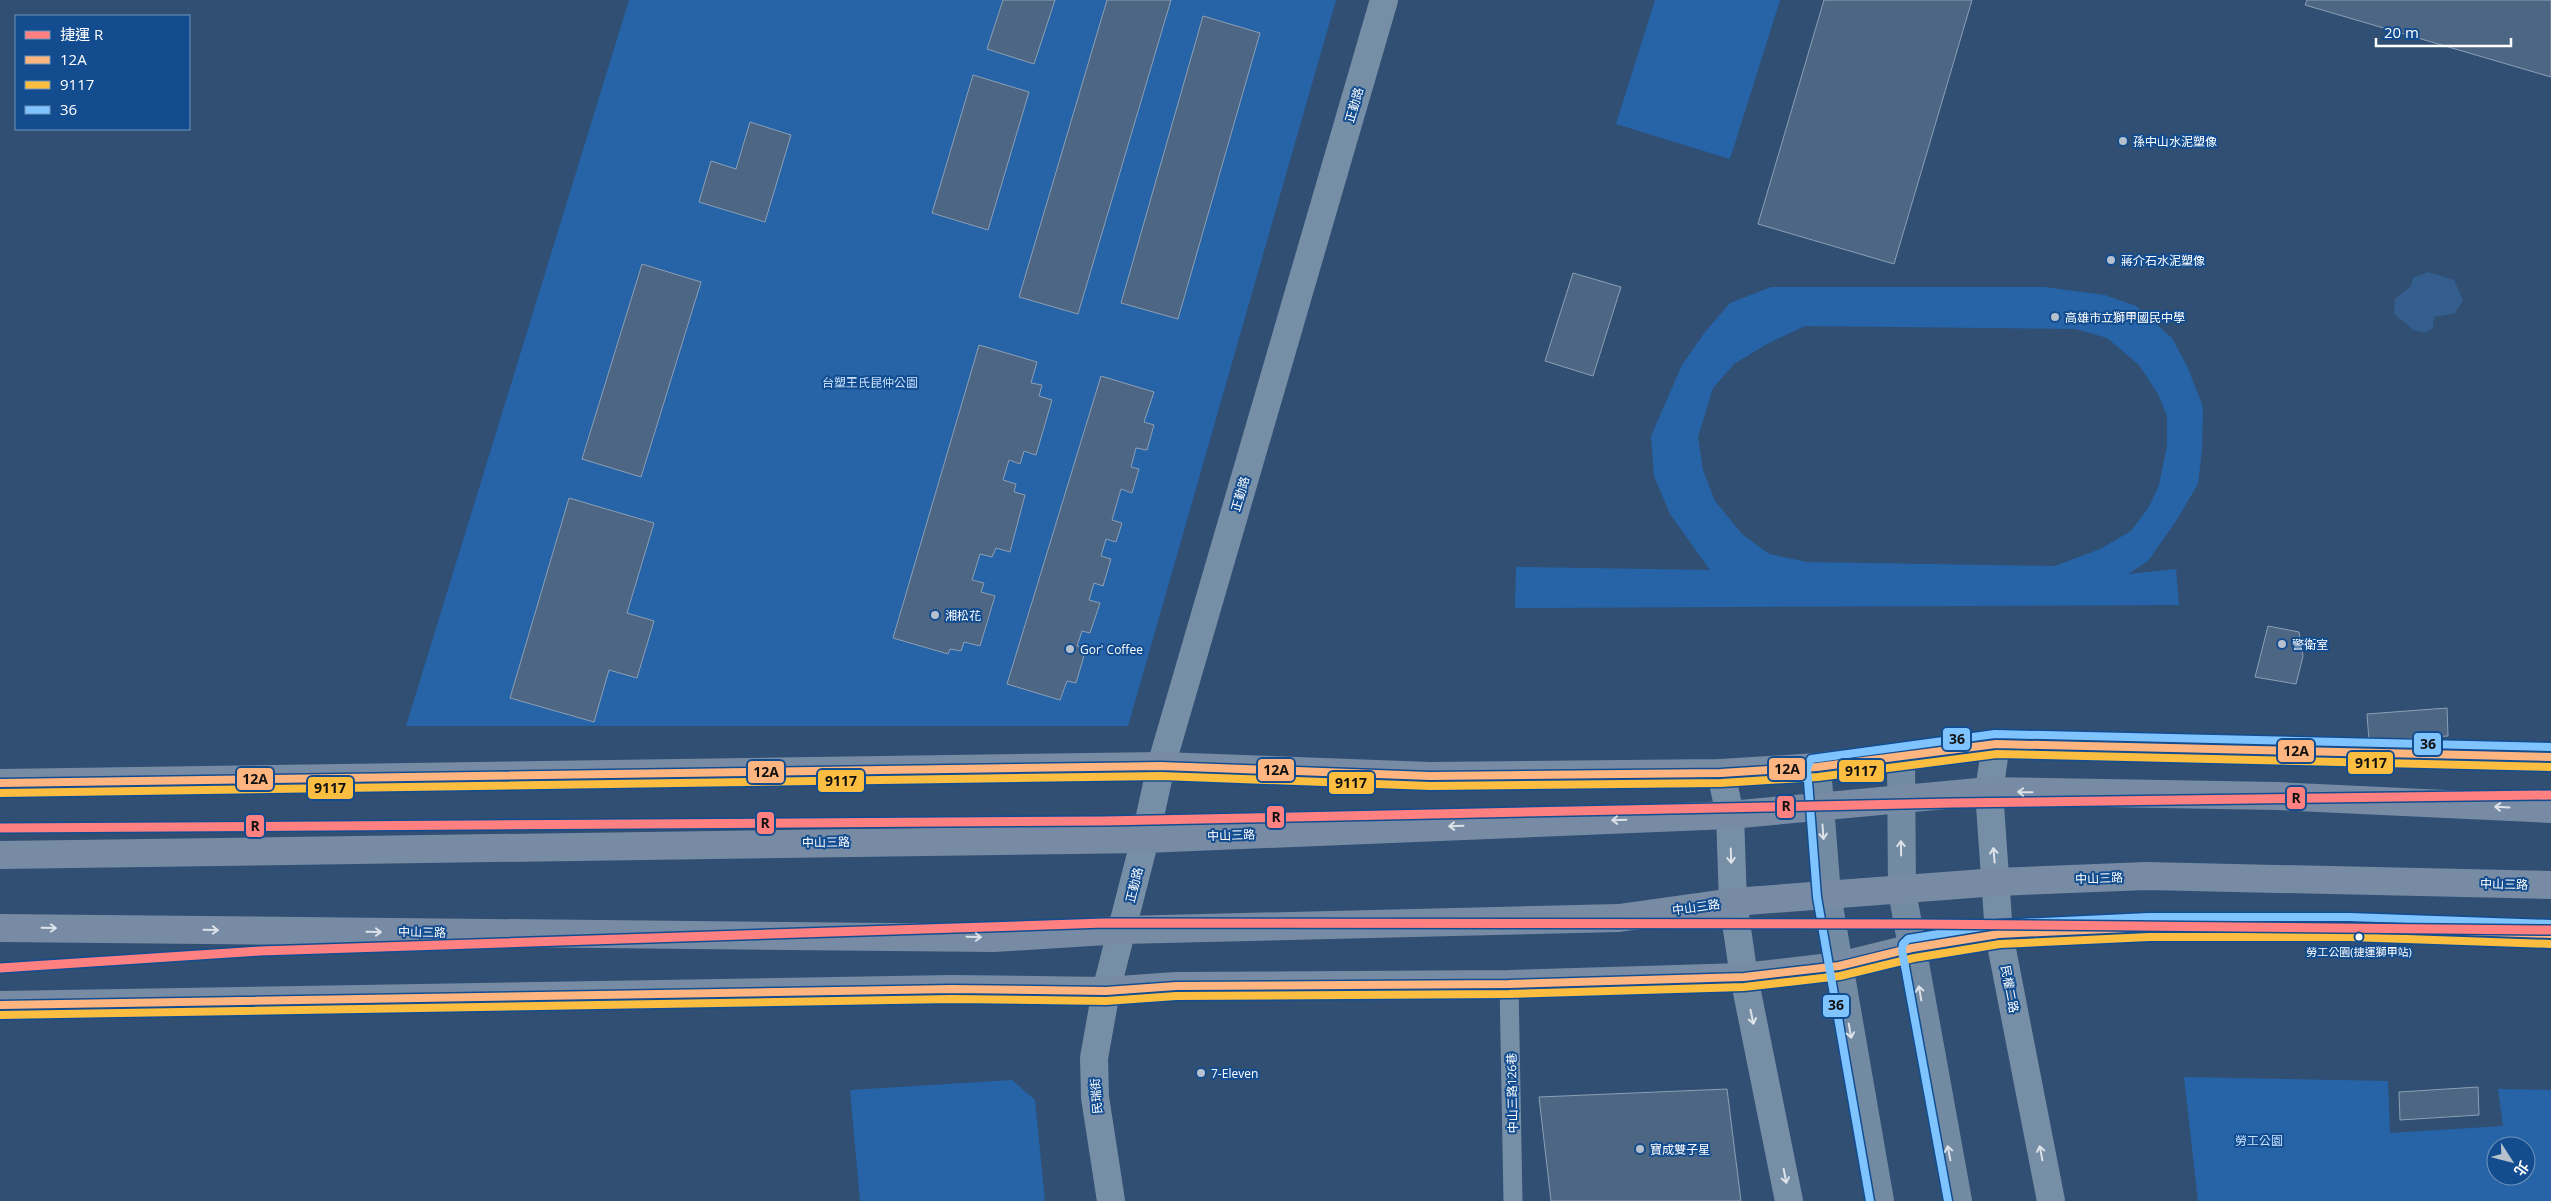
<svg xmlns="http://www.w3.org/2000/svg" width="2551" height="1201" viewBox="0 0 2551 1201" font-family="'Open Sans','Noto Sans TC',sans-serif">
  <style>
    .green { fill: #2664a7; fill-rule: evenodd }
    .water { fill: #345e8e }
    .building { fill: #4d6683; stroke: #8c9fb5 }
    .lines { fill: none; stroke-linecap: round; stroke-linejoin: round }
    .service { stroke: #778ea7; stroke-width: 19 }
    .minor { stroke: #778ea7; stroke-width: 28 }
    .tertiary { stroke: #778ea7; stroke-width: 28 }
    .secondary { stroke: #738aa3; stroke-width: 28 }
    .primary { stroke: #778ba5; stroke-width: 28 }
    .bus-1-casing { stroke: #134d90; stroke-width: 11 }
    .bus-2-casing { stroke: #134d90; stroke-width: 11 }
    .bus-3-casing { stroke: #134d90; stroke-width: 11 }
    .bus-1 { stroke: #ffb580; stroke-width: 8 }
    .bus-2 { stroke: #fbbe40; stroke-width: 8 }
    .bus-3 { stroke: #80c4ff; stroke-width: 8 }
    .metro-1-casing { stroke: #134d90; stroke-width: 12 }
    .metro-1 { stroke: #ff8080; stroke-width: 9 }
    .oneway { stroke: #dde2e8 }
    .oneway2 { stroke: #dce2e8 }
    .oneway3 { stroke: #dde3e9 }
    .poi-dot { fill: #b7c1ce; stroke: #134d90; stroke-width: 2 }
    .bus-dot { fill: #fff; stroke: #134d90; stroke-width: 2 }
    .labels { text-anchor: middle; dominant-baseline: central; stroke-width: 4; stroke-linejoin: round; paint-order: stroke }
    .bus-label { font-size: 11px; fill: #fff; stroke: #134d90 }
    .street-label { font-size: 12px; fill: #fff; stroke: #134d90 }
    .poi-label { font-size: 12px; fill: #fff; stroke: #134d90; text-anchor: start }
    .park-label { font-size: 12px; fill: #c5e0fd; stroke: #134d90 }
    .line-badge { stroke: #134d90; stroke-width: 2 }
    .pale-badge-label { font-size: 14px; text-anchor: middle; font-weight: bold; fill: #111 }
  </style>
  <rect width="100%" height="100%" fill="#304f73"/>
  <!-- green -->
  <path class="green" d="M629 0H1336L1128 726H406Z
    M1655 0H1780L1730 159 1616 124Z
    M1771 287H2044L2105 295 2136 306 2172 338 2187 366 2203 407 2202 449 2198 484 2176 521 2148 561 2128 574 2176 569 2179 605 1515 608 1516 567 1710 570 1670 514 1654 476 1651 436 1682 365 1705 332 1730 303ZM1805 326 2076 329 2107 338 2139 365 2158 394 2167 416V446L2159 485 2149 507 2131 531 2100 549 2055 566 1807 562 1769 554 1742 534 1715 501 1703 470 1698 437 1713 388 1734 364 1767 344Z
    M2184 1077 2388 1081 2390 1133 2503 1126 2498 1089 2551 1090V1201H2198ZM2496 1146H2526V1176H2496Z
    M1012 1080 1035 1100 1045 1201H860L850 1090Z"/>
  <!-- water -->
  <path class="water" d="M2428 272 2454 280 2463 300 2455 313 2434 317 2433 328 2425 333 2414 330 2394 314 2395 299 2411 286 2413 278Z"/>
  <!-- building -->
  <path class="building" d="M1003 0H1055L1034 64 987 49Z
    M1107 0H1171L1078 314 1019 297Z
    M1824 0H1972L1894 264 1758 224Z
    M2307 0H2551V77L2305 5Z
    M1203 16 1260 33 1178 319 1121 303Z
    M973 75 1029 92 988 230 932 213Z
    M750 122 791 135 765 222 699 202 711 161 736 169Z
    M642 264 701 282 641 477 582 459Z
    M1573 273 1621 287 1593 376 1545 361Z
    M979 345 1037 362 1031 383 1042 385 1039 396 1052 400 1036 455 1024 451 1020 464 1009 460 1003 480 1016 484 1014 492 1025 495 1010 552 996 548 992 557 980 554 972 580 984 583 981 592 995 596 980 646 964 642 961 651 950 649 948 654 893 638Z
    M1101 376 1154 392 1144 422 1154 425 1147 450 1136 448 1131 467 1139 469 1132 493 1121 489 1112 520 1122 523 1116 542 1106 539 1101 556 1111 559 1103 586 1094 583 1089 600 1100 603 1090 633 1082 631 1077 646 1086 649 1076 683 1067 681 1060 700 1007 684Z
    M569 498 654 523 627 613 654 621 637 678 609 670 594 722 510 698Z
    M2268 626 2299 632 2303 656 2296 684 2255 677Z
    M2447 708 2448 736 2369 741 2367 714Z
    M2478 1087 2479 1115 2400 1120 2399 1092Z
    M1727 1089 1741 1201H1551L1539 1097Z"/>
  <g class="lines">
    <!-- service -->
    <path class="service" d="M1509 984 1513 1201"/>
    <!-- minor -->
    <path class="minor" d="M1111 1201 1095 1097 1094 1058 1106 991 1145 839 1161 766 1384 0"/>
    <!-- tertiary -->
    <path class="tertiary" d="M1996 744 1989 791 1999 934 2051 1201
      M1721 773 1730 815 1733 902 1744 977 1789 1201"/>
    <!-- secondary -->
    <path class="secondary" d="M1901 757 1902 891 1958 1201
      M1817 767 1827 895 1880 1201"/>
    <!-- primary -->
    <path class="primary" d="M0 783 1161 766 1430 776 1721 773 1817 767 1996 744 2551 757
      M0 855 1145 839 1730 815 1989 791 2277 796 2551 809
      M0 928 994 938 1122 930 1619 918 1733 902 1997 882 2147 876 2551 885
      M0 1005 952 989 1106 991 1176 986 1509 984 1744 977 1839 966 1912 948 1999 934 2149 927H2349L2551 934"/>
    <!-- bus-1 casing -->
    <g class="bus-1-casing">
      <path id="bus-1" d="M0 783 1161 766 1430 776 1721 773 1817 767 1996 744 2551 757
        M0 1005 952 989 1106 991 1176 986 1509 984 1744 977 1839 966 1912 948 1999 934 2149 927H2349L2551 934"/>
    </g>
    <!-- bus-2 casing -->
    <g class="bus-2-casing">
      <path id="bus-2" d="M0 793 1161 776 1430 786 1721 783 1818 777 1997 754 2551 767
        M0 1015 952 999 1106 1001 1176 996 1509 994 1744 987 1840 976 1914 958 2000 944 2149 937H2349L2551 944"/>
    </g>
    <!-- bus-3 casing -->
    <g class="bus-3-casing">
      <path id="bus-3" d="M1870 1201 1817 897 1807 768 1811 759 1995 734 2551 747
        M1948 1201 1902 950 1903 944 1908 939 1999 924 2149 917H2349L2551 924"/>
    </g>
    <!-- bus-1 -->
    <use href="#bus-1" class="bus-1"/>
    <!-- bus-2 -->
    <use href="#bus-2" class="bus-2"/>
    <!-- bus-3 -->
    <use href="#bus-3" class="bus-3"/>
    <!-- metro-1 casing -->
    <g class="metro-1-casing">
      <path id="metro-1" d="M0 828 1104 821 1953 803 2551 795
        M0 968 260 951 1105 923 1916 924 2551 930"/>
    </g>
    <!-- metro-1 -->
    <use href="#metro-1" class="metro-1"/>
  </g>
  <!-- one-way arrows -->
  <defs><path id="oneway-shaft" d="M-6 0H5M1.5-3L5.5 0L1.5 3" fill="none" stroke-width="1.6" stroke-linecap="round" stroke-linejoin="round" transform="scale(1.25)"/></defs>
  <g class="oneway">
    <use href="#oneway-shaft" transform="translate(2025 792) rotate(-179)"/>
    <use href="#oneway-shaft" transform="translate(2502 807) rotate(-177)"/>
    <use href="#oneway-shaft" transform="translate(1619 820) rotate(178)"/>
    <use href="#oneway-shaft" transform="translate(1456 826) rotate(178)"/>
    <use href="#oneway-shaft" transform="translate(49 928) rotate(1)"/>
    <use href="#oneway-shaft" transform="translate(211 930) rotate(1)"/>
    <use href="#oneway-shaft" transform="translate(374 932) rotate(1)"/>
    <use href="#oneway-shaft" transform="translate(974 937) rotate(1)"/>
  </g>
  <g class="oneway2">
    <use href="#oneway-shaft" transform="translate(1823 832) rotate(86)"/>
    <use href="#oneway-shaft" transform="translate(1901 848) rotate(-91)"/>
    <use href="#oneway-shaft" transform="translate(1920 993) rotate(-100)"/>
    <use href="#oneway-shaft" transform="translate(1850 1031) rotate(80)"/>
    <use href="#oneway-shaft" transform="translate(1949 1153) rotate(-101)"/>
  </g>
  <g class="oneway3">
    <use href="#oneway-shaft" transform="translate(1994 855) rotate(-95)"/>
    <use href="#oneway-shaft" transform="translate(1731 856) rotate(88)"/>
    <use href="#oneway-shaft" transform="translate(1752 1017) rotate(78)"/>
    <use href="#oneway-shaft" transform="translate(2041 1153) rotate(-101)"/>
    <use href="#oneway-shaft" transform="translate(1785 1176) rotate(79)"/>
  </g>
  <!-- markers -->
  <g class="poi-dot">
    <circle cx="2123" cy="141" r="5"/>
    <circle cx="2111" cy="260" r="5"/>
    <circle cx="2055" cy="317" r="5"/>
    <circle cx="935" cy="615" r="5"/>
    <circle cx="2282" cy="644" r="5"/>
    <circle cx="1070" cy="649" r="5"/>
    <circle cx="1201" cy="1073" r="5"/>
    <circle cx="1640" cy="1149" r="5"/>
  </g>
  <circle class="bus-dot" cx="2359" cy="937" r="4.5"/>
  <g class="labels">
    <!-- bus labels -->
    <g class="bus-label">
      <text x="2359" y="951">勞工公園(捷運獅甲站)</text>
    </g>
    <!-- street labels -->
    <g class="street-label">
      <text transform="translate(1354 105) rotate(-74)">正勤路</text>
      <text transform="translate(1240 494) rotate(-74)">正勤路</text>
      <text transform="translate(1231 835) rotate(-2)">中山三路</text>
      <text transform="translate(826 842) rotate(-1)">中山三路</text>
      <text transform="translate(2099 878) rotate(-2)">中山三路</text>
      <text transform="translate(2504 884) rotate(1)">中山三路</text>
      <text transform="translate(1134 885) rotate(-76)">正勤路</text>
      <text transform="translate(1696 907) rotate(-8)">中山三路</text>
      <text transform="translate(422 932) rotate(1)">中山三路</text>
      <text transform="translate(2010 989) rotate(79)">民權二路</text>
      <text transform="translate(1512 1093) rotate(-91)">中山三路126巷</text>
      <text transform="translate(1096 1096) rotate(-95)">民瑞街</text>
    </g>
    <!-- poi labels -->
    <g class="poi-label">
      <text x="2133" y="141">孫中山水泥塑像</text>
      <text x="2121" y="260">蔣介石水泥塑像</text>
      <text x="2065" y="317">高雄市立獅甲國民中學</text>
      <text x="945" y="615">湘松花</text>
      <text x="2292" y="644">警衛室</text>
      <text x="1080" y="649">Gor' Coffee</text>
      <text x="1211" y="1073">7-Eleven</text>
      <text x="1650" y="1149">寶成雙子星</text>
    </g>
    <!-- park labels -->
    <g class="park-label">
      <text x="870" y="382">台塑王氏昆仲公園</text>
      <text x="2259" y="1140">勞工公園</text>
    </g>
  </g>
  <g class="line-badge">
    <rect x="1942" y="727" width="29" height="24" rx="5" fill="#80c4ff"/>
    <rect x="2413" y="732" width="29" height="24" rx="5" fill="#80c4ff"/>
    <rect x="2277" y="739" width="38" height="24" rx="5" fill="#ffb580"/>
    <rect x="2347" y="751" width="47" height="24" rx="5" fill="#fbbe40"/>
    <rect x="1768" y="757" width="38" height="24" rx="5" fill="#ffb580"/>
    <rect x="1257" y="758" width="38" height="24" rx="5" fill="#ffb580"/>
    <rect x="1838" y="759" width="47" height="24" rx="5" fill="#fbbe40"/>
    <rect x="747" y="760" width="38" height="24" rx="5" fill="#ffb580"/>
    <rect x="236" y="767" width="38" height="24" rx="5" fill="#ffb580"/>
    <rect x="817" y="769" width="48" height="24" rx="5" fill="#fbbe40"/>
    <rect x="1328" y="771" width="47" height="24" rx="5" fill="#fbbe40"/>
    <rect x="307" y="776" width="47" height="24" rx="5" fill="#fbbe40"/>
    <rect x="2286" y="786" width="20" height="24" rx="5" fill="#ff8080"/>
    <rect x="1776" y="795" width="19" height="24" rx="5" fill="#ff8080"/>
    <rect x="1266" y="805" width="19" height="24" rx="5" fill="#ff8080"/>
    <rect x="756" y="811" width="19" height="24" rx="5" fill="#ff8080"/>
    <rect x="245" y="814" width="20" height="24" rx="5" fill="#ff8080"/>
    <rect x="1822" y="994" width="28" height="24" rx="5" fill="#80c4ff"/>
  </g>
  <g class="pale-badge-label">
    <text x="1957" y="744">36</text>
    <text x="2428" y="749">36</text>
    <text x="2296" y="756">12A</text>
    <text x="2371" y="768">9117</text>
    <text x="1787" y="774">12A</text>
    <text x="1276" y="775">12A</text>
    <text x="1861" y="776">9117</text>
    <text x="766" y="777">12A</text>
    <text x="255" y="784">12A</text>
    <text x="841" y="786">9117</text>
    <text x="1351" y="788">9117</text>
    <text x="330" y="793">9117</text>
    <text x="2296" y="803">R</text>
    <text x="1786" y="811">R</text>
    <text x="1276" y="822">R</text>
    <text x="765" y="828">R</text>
    <text x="255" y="831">R</text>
    <text x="1836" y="1010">36</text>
  </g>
  <!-- legend -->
  <rect x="15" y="15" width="175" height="115" fill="#134d90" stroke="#7194bc"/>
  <rect x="25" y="31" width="25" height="8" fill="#ff8080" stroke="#7194bc"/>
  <text x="60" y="40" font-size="15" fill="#ffffff">捷運 R</text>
  <rect x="25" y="56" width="25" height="8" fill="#ffb580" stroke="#7194bc"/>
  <text x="60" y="65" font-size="15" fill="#ffffff">12A</text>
  <rect x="25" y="81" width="25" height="8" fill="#fbbe40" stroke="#7194bc"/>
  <text x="60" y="90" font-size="15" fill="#ffffff">9117</text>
  <rect x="25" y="106" width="25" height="8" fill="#80c4ff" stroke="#7194bc"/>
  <text x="60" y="115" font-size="15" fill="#ffffff">36</text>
  <!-- north arrow -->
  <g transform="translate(2511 1161) rotate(126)"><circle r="24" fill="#134d90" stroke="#7194bc"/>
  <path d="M0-4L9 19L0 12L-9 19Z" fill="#b7c1ce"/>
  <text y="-8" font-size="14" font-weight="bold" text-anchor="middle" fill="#ffffff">北</text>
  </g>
  <!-- scale -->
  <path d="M2376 38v8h135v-8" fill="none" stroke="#ffffff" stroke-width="2.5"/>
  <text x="2384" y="38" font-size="15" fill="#ffffff" stroke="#134d90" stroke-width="4" paint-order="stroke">20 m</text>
</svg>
